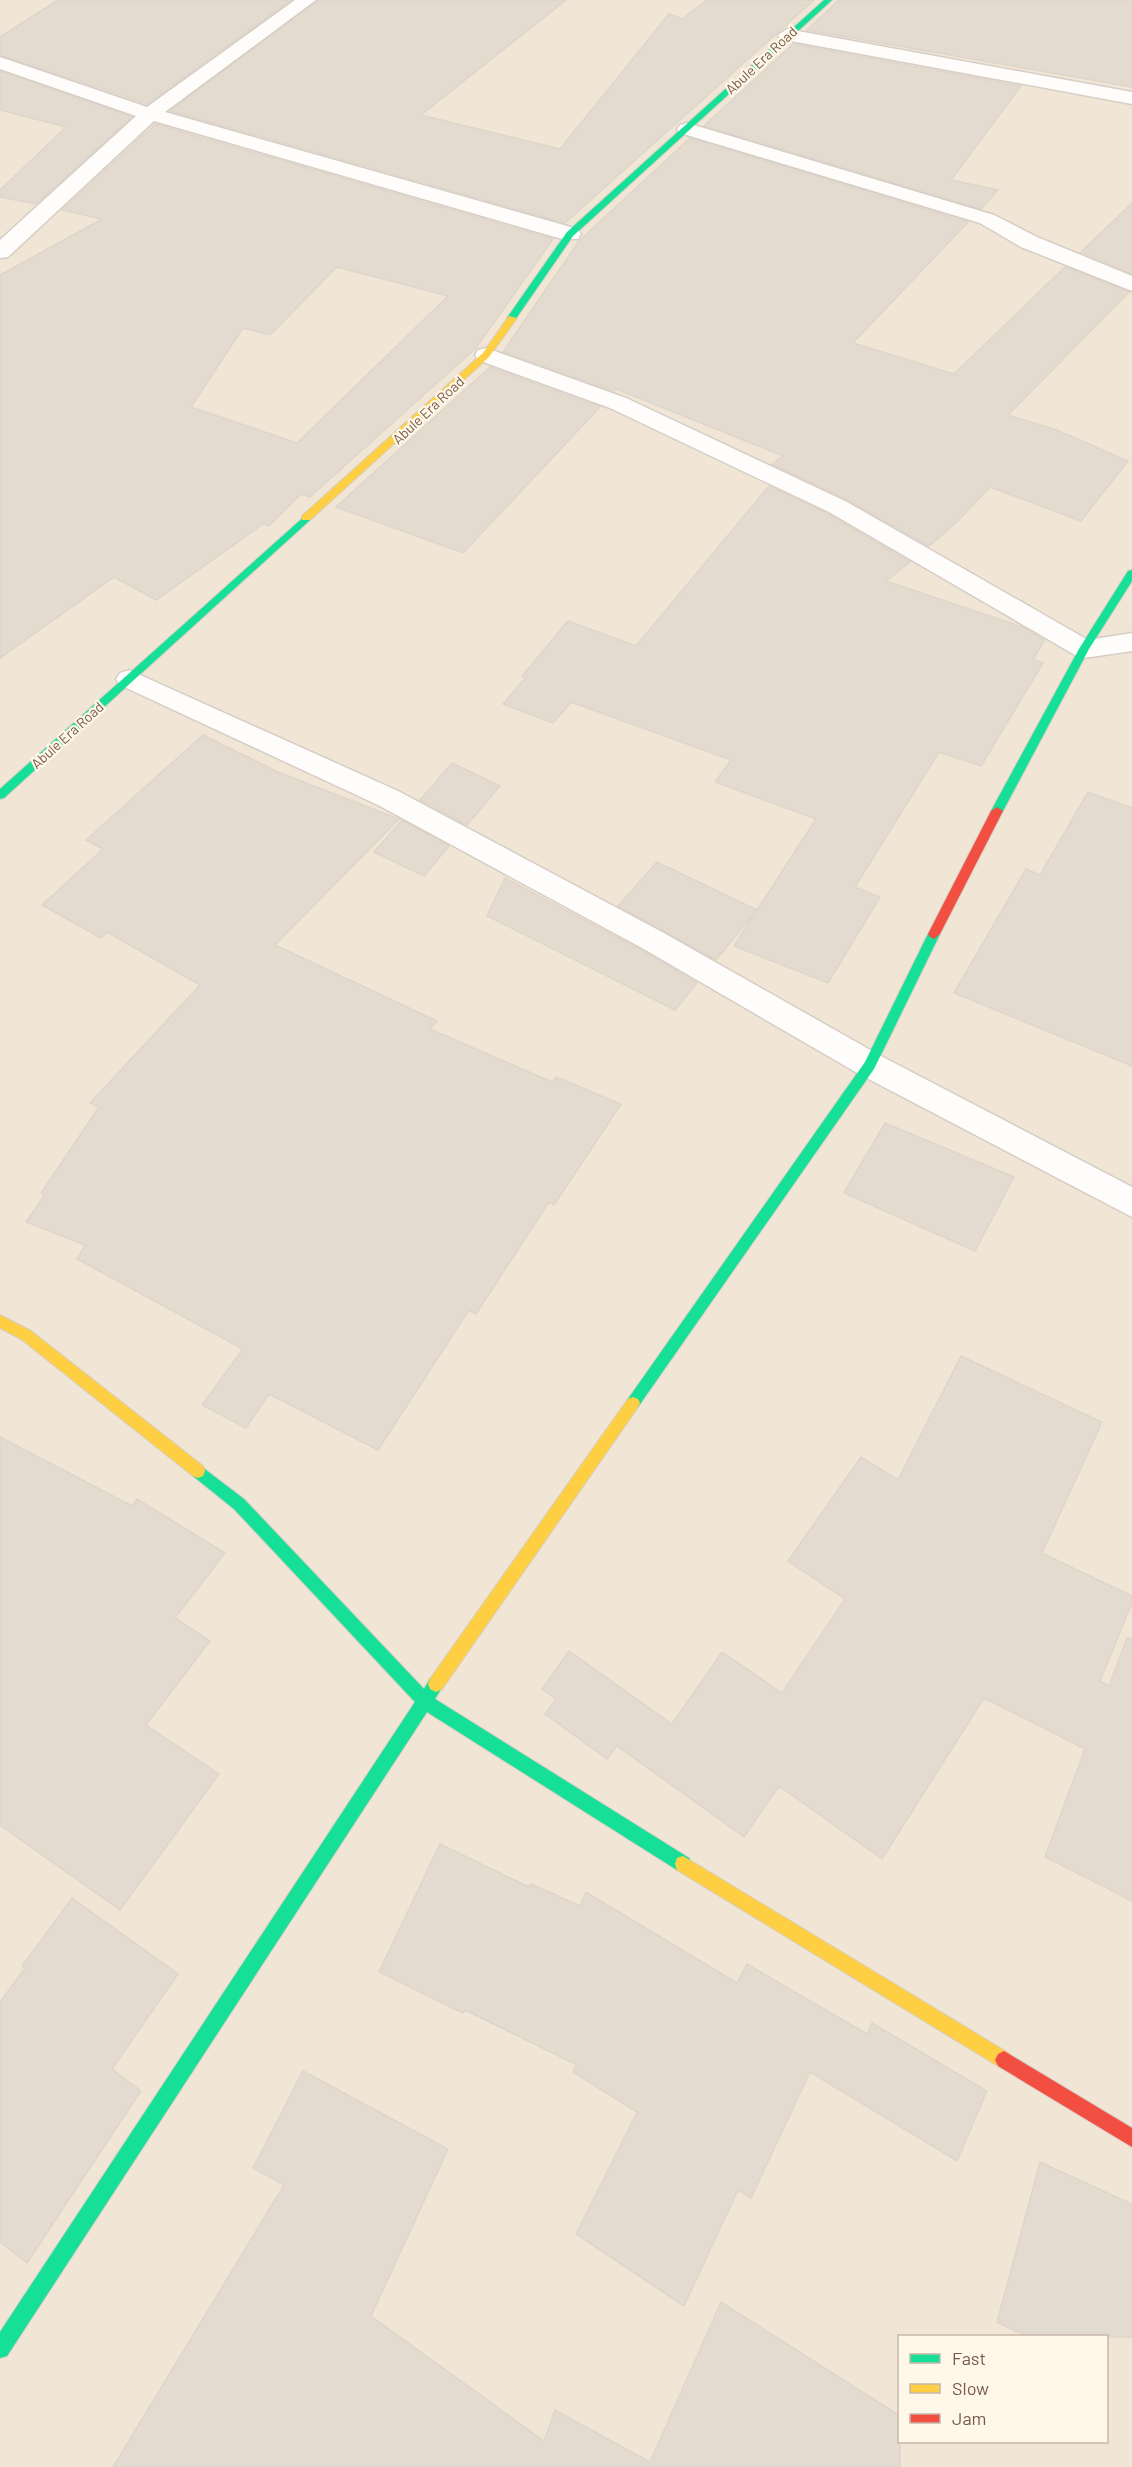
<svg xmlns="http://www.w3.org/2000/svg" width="1132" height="2467" viewBox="0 0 1132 2467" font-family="Barlow,sans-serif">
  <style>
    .residential { fill: #f1e5d5; fill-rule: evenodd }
    .building { fill: #e3dad0; stroke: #e0d5ca; stroke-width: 1.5; fill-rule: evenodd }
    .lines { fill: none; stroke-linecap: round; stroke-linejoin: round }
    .street-casing { stroke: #d6cec5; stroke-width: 3 }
    .fast-casing { stroke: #d6cec4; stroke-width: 2 }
    .slow-casing { stroke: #d6cec4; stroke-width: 2 }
    .jam-casing { stroke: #d6cec4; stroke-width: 2 }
    .street { fill: #fefdfc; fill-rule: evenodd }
    .fast { fill: #16e098; fill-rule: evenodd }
    .slow { fill: #ffcf43; fill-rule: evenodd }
    .jam { fill: #f24e42; fill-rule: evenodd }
    .labels { text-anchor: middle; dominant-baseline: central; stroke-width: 4.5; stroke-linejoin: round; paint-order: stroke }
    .far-street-label { font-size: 14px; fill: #765a47; stroke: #fff7e9 }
  </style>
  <rect width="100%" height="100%" fill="#f7f2e8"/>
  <!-- residential -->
  <path class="residential" d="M0 0H1132V2467H0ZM900 2336H1106V2442H900Z"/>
  <!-- building -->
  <path class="building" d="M58 0H291L147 104 0 55V37Z
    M318 0H566L421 115 560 149 669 14 682 19 707 0H814L565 223 170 111Z
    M839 0H1132V87L807 30Z
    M793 44 1021 86 951 180 998 190 981 209 704 126Z
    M0 71 132 117 36 204 0 197V190L66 127 0 110Z
    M155 124 553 239 476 348 310 497 301 494 269 526 263 524 156 600 114 577 0 658V275L102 219 62 210ZM337 267 448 296 297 443 191 407 243 328 270 335Z
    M690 138 968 222 853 343 954 374 1065 267 1129 292 1008 415 1057 430 1128 461 1081 521 990 487 956 523 929 546 848 500 772 464 783 456 616 389 614 391 503 352 579 241Z
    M1132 203V274L1081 252Z
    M490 367 600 407 463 553 336 507Z
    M769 486 828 514 910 562 886 581 1022 627 1045 640 1033 659 1043 663 981 766 939 752 855 887 880 897 828 983 734 946 757 910 716 960 618 906 657 862 757 910 816 819 715 782 731 760 571 702 553 723 503 704 526 677 522 676 568 621 636 646Z
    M203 735 278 772 399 819 275 945 437 1021 430 1029 552 1082 556 1077 621 1104 554 1205 549 1202 476 1314 469 1310 378 1450 269 1394 246 1428 202 1405 243 1349 77 1259 85 1245 26 1222 45 1195 41 1193 99 1107 90 1103 200 985 107 932 101 938 42 905 103 849 86 840Z
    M452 763 500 786 467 825 420 800Z
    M1088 792 1132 808V1066L954 993 1026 869 1040 875Z
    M402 820 449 846 424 876 374 852Z
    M505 878 641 950 697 983 675 1010 487 916Z
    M885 1123 1014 1177 975 1251 844 1193Z
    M961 1356 1102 1422 1042 1553 1132 1596V1603L1100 1681 1109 1686 1127 1638 1132 1639V1901L1045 1857 1085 1749 984 1698 882 1859 779 1786 744 1837 617 1746 607 1759 545 1714 556 1699 542 1689 569 1651 672 1724 722 1652 782 1693 845 1599 788 1561 861 1457 898 1480Z
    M0 1437 132 1506 137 1499 225 1553 175 1618 210 1641 146 1725 219 1774 120 1910 0 1825Z
    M440 1844 529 1887 531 1884 580 1906 586 1892 737 1983 747 1964 867 2034 872 2023 987 2091 957 2161 810 2072 751 2198 738 2190 684 2306 576 2234 637 2112 573 2072 577 2065 465 2010 463 2013 379 1972Z
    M72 1898 178 1974 112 2069 141 2091 27 2263 0 2242V2002L25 1968 22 1966Z
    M303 2071 448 2149 371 2316 544 2441 555 2410 650 2462 721 2302 900 2416V2467H113L284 2185 253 2168Z
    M1040 2162 1132 2204V2337H1028L997 2322Z"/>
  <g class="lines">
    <!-- street casing -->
    <g class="street-casing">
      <path id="street" d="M295 0H316L165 112 578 229 581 234 578 239H562L154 121 8 257 0 258V240L136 116 0 69V57L147 107Z
        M787 29 1132 92V104L780 39 778 35Z
        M687 123 994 215 1037 237 1132 276V291L1021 247 980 223 680 133 677 129 680 125Z
        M486 348 626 398 847 502 1088 640 1132 633V651L1084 658 1075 655 829 512 610 408 478 360 475 355 478 350Z
        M129 670 398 791 662 932 881 1056 1132 1187V1217L859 1074 642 948 378 805 120 685 116 679 120 673Z"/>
    </g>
    <!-- fast casing -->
    <g class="fast-casing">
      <path id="fast" d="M824 0H832L573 236 515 320H509L507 318 567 232Z
        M306 515 311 518 310 520 4 798 0 799V789Z
        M1132 570V581L1089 649 1003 811 997 815 993 814 991 811 1079 649 1128 571Z
        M934 929 940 934 874 1069 638 1407 633 1409 628 1407 626 1403 628 1399 865 1062 928 934Z
        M198 1464 244 1499 424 1689 430 1679 436 1676 442 1679 444 1684 435 1699 689 1858 691 1864 689 1870 683 1872 677 1870 427 1712 7 2356 0 2358V2332L415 1702 234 1509 193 1476 191 1471 193 1466Z"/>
    </g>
    <!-- slow casing -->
    <g class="slow-casing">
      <path id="slow" d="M509 316 517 318 489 357 310 520H302V516L483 353Z
        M0 1315 31 1331 203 1466 205 1471 203 1476 198 1478 193 1476 21 1339 0 1328Z
        M633 1397 638 1399 640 1403 638 1407 442 1689 436 1692 430 1689 428 1684 430 1679 628 1399Z
        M683 1856 1010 2054 1013 2060 1010 2066 1004 2069 998 2066 677 1870 675 1864 677 1858Z"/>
    </g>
    <!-- jam casing -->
    <g class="jam-casing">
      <path id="jam" d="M997 807 1003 811 940 934 934 939 930 937 928 934 991 811Z
        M1004 2051 1132 2128V2147L998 2066 995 2060 998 2054Z"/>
    </g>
    <!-- street -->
    <use href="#street" class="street"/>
    <!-- fast -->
    <use href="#fast" class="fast"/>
    <!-- slow -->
    <use href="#slow" class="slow"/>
    <!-- jam -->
    <use href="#jam" class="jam"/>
  </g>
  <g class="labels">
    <!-- far-street labels -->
    <g class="far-street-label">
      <text transform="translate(761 60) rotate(-43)">Abule Era Road</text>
      <text transform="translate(428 410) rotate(-43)">Abule Era Road</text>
      <text transform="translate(67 735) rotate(-42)">Abule Era Road</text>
    </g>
  </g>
  <!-- legend -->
  <rect x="898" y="2335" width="210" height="108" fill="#fff7e9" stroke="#c8b8a8" stroke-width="1.5"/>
  <rect x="910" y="2354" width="30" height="9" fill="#16e098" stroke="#c8b8a8" stroke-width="1.5"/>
  <text x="952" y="2365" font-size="18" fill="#765a47">Fast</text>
  <rect x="910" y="2384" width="30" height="9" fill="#ffcf43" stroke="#c8b8a8" stroke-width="1.5"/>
  <text x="952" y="2395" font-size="18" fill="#765a47">Slow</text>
  <rect x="910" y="2414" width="30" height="9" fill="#f24e42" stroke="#c8b8a8" stroke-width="1.5"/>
  <text x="952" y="2425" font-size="18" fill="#765a47">Jam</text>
</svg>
